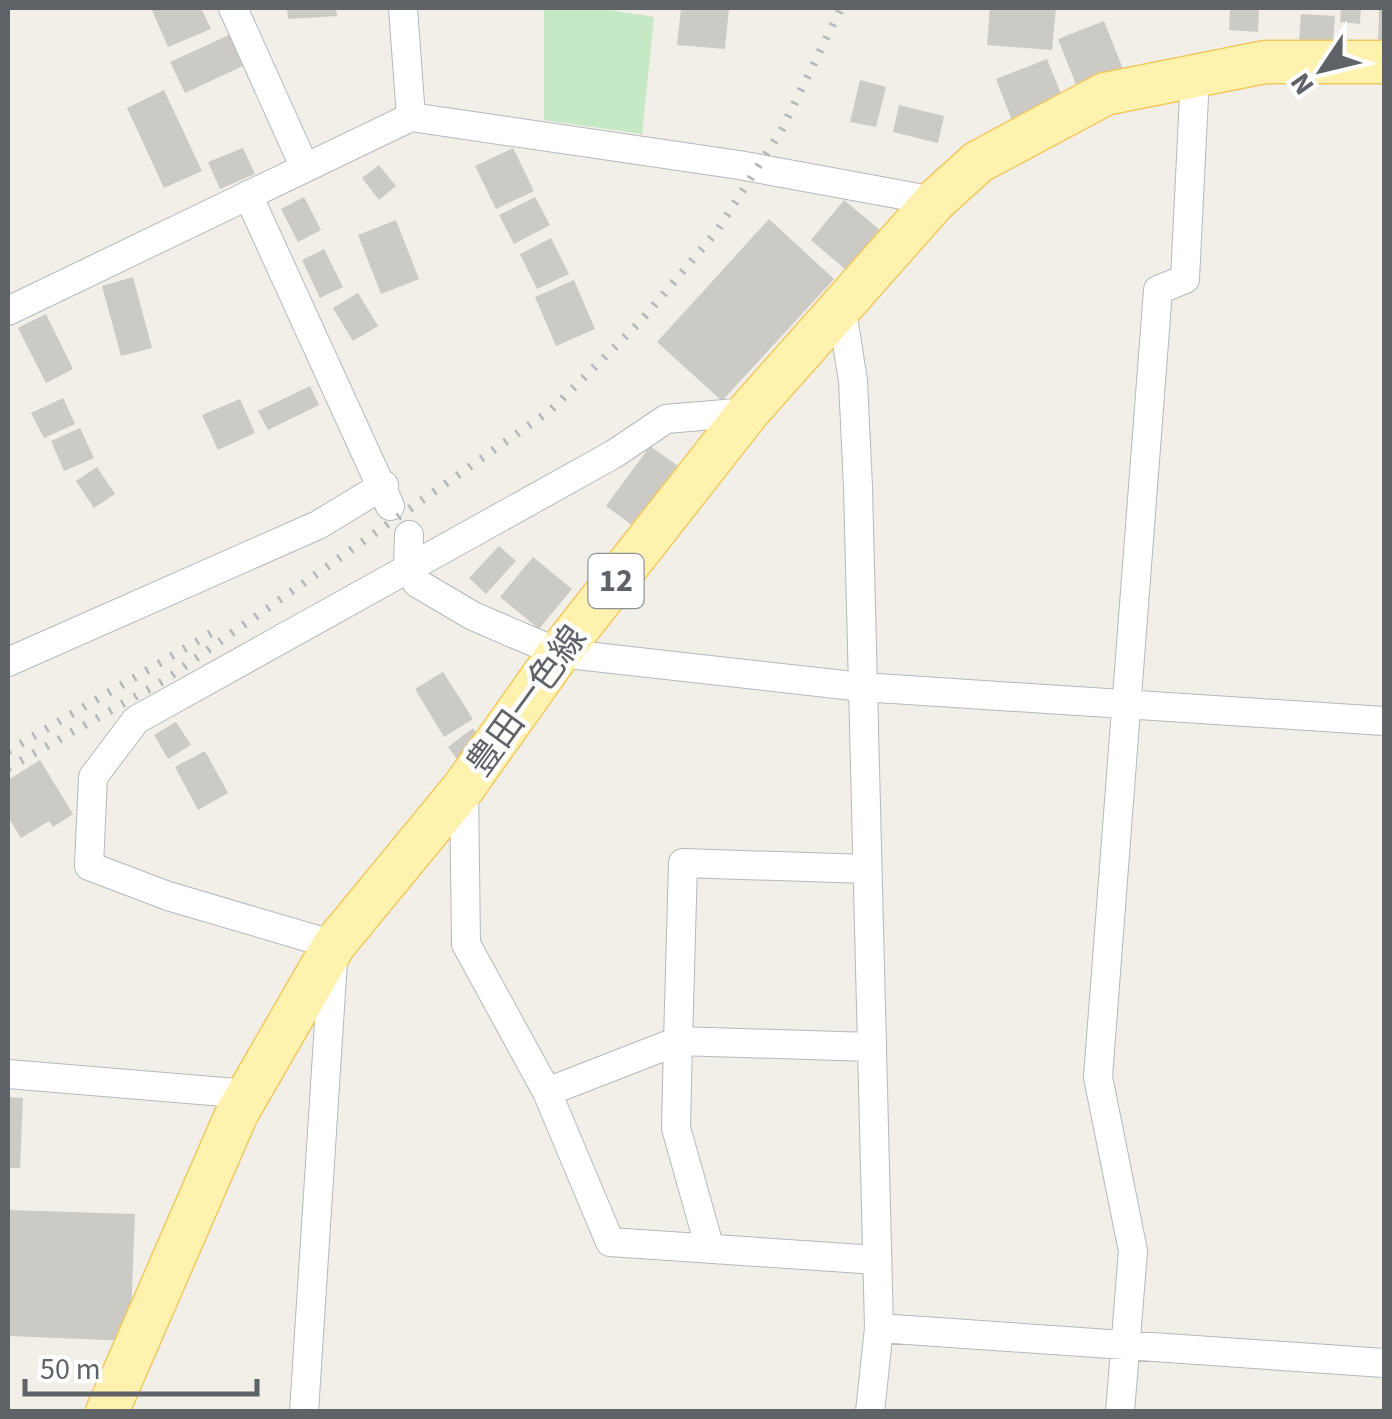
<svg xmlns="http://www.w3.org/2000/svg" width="1392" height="1419" viewBox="0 0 1392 1419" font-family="'Source Sans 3','Noto Sans JP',sans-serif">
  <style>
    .green { fill: #c5e8c5 }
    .building { fill: #cccac5 }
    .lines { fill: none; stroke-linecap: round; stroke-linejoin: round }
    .street-casing { stroke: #b5b8bc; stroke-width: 30 }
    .primary-casing { stroke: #f2c960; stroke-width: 45 }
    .street { stroke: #fff; stroke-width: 28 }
    .primary { stroke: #fff2af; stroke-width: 42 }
    .rail { stroke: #b6b7b8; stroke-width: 8; stroke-dasharray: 2.5 12; stroke-linecap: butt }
    .labels { text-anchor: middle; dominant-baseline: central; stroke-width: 9; stroke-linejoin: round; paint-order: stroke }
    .shield { fill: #fff; stroke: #8f9295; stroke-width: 2.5 }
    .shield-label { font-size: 32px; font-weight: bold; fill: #5f6368 }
    .street-label { font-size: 35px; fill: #5f6368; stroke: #fff }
  </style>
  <rect width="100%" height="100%" fill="#f1efe8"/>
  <!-- green -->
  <path class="green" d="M544 8H597L654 17 642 134 544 120Z"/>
  <!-- building -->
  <path class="building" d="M151 8H201L211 29 168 47Z
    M287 8H336L337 16 288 19Z
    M681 8H729L725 49 677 45Z
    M990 8H1056L1052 50 987 45Z
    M1230 8H1259L1258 32 1229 30Z
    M1341 8H1361L1360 24 1340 22Z
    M1379 8H1384V52H1378Z
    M1301 14 1335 16 1333 44 1299 42Z
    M1104 21 1125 74 1079 92 1058 39Z
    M231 34 245 65 185 93 170 62Z
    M1047 59 1066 106 1014 126 996 79Z
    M860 80 886 87 876 127 850 122Z
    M164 90 202 171 164 188 127 108Z
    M899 105 944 116 938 143 893 132Z
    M243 148 255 174 220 189 208 162Z
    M513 148 534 191 496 209 475 166Z
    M379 165 396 186 379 200 362 178Z
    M304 197 321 230 298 242 281 209Z
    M535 197 550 225 514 244 499 215Z
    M844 200 880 230 847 271 811 240Z
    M769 219 834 279 722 401 657 342Z
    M396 220 419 279 381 294 358 235Z
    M551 238 569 274 537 289 520 254Z
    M324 249 343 287 320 298 302 260Z
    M133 277 152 348 121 356 102 286Z
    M574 280 595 329 556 346 535 297Z
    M358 293 378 326 353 341 333 308Z
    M46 314 73 369 46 383 18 328Z
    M310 386 319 405 268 430 258 411Z
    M63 398 75 424 44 438 31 413Z
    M240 399 255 433 218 450 202 415Z
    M80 428 94 458 64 471 51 441Z
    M650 446 685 471 641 532 606 506Z
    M97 467 115 494 94 508 76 481Z
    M499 546 516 561 486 594 469 578Z
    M533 557 572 589 539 629 500 597Z
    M443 672 473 719 444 737 415 689Z
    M176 722 191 745 168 759 154 735Z
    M473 728 487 747 462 766 448 747Z
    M205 751 228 793 198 810 175 767Z
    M40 760 73 814 53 827 49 821 21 838 8 817V780Z
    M8 1097 23 1098 20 1168H8Z
    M8 1210 135 1214 130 1341 8 1336Z"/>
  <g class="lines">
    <!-- street casing -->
    <g class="street-casing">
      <path id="street" d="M233 8 304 166
        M403 8 411 117
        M248 195 390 506
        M8 311 411 117 739 165 935 201
        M842 311 853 381 858 487 879 1328 870 1412
        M409 535 408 567 417 583 473 616 559 653 862 687 1384 721
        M8 662 318 525 384 485
        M464 787 466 944 547 1092 610 1242 877 1260
        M8 1074 248 1094
        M547 1092 678 1041 683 863 867 869
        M710 1249 676 1128 678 1041 871 1047
        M879 1328 1384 1363
        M304 1412 334 945 168 896 89 866 93 777 136 720 614 454 666 419 748 412
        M1120 1412 1133 1251 1098 1077 1158 290 1185 279 1195 76"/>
    </g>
    <!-- primary casing -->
    <g class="primary-casing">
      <path id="primary" d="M107 1412 237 1113 334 945 464 787 559 653 748 412 935 201 978 162 1105 94 1265 62H1384"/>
    </g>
    <!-- street -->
    <use href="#street" class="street"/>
    <!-- primary -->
    <use href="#primary" class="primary"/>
    <!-- rail -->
    <path class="rail" d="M8 751 220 628
      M8 768 165 680 551 410 640 322 717 231 782 129 841 8"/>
  </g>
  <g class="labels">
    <!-- shield labels -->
    <rect class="shield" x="588.5" y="554" width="55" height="54" rx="8"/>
    <g class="shield-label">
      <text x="616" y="581">12</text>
    </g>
    <!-- street labels -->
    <g class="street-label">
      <text transform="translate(527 701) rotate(-54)">豊田一色線</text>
    </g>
  </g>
  <!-- border -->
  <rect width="1392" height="1419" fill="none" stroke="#5f6368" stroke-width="20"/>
  <!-- north arrow -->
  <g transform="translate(1322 70) rotate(235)" stroke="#ffffff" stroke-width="8" paint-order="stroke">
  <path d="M0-8L18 38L0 25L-18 38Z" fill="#5f6368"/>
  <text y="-15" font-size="28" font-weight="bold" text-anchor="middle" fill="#5f6368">N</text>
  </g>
  <!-- scale -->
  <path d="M25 1379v15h232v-15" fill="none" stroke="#5f6368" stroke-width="5"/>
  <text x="40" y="1379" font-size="30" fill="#5f6368" stroke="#ffffff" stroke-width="8" paint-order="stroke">50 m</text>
</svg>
